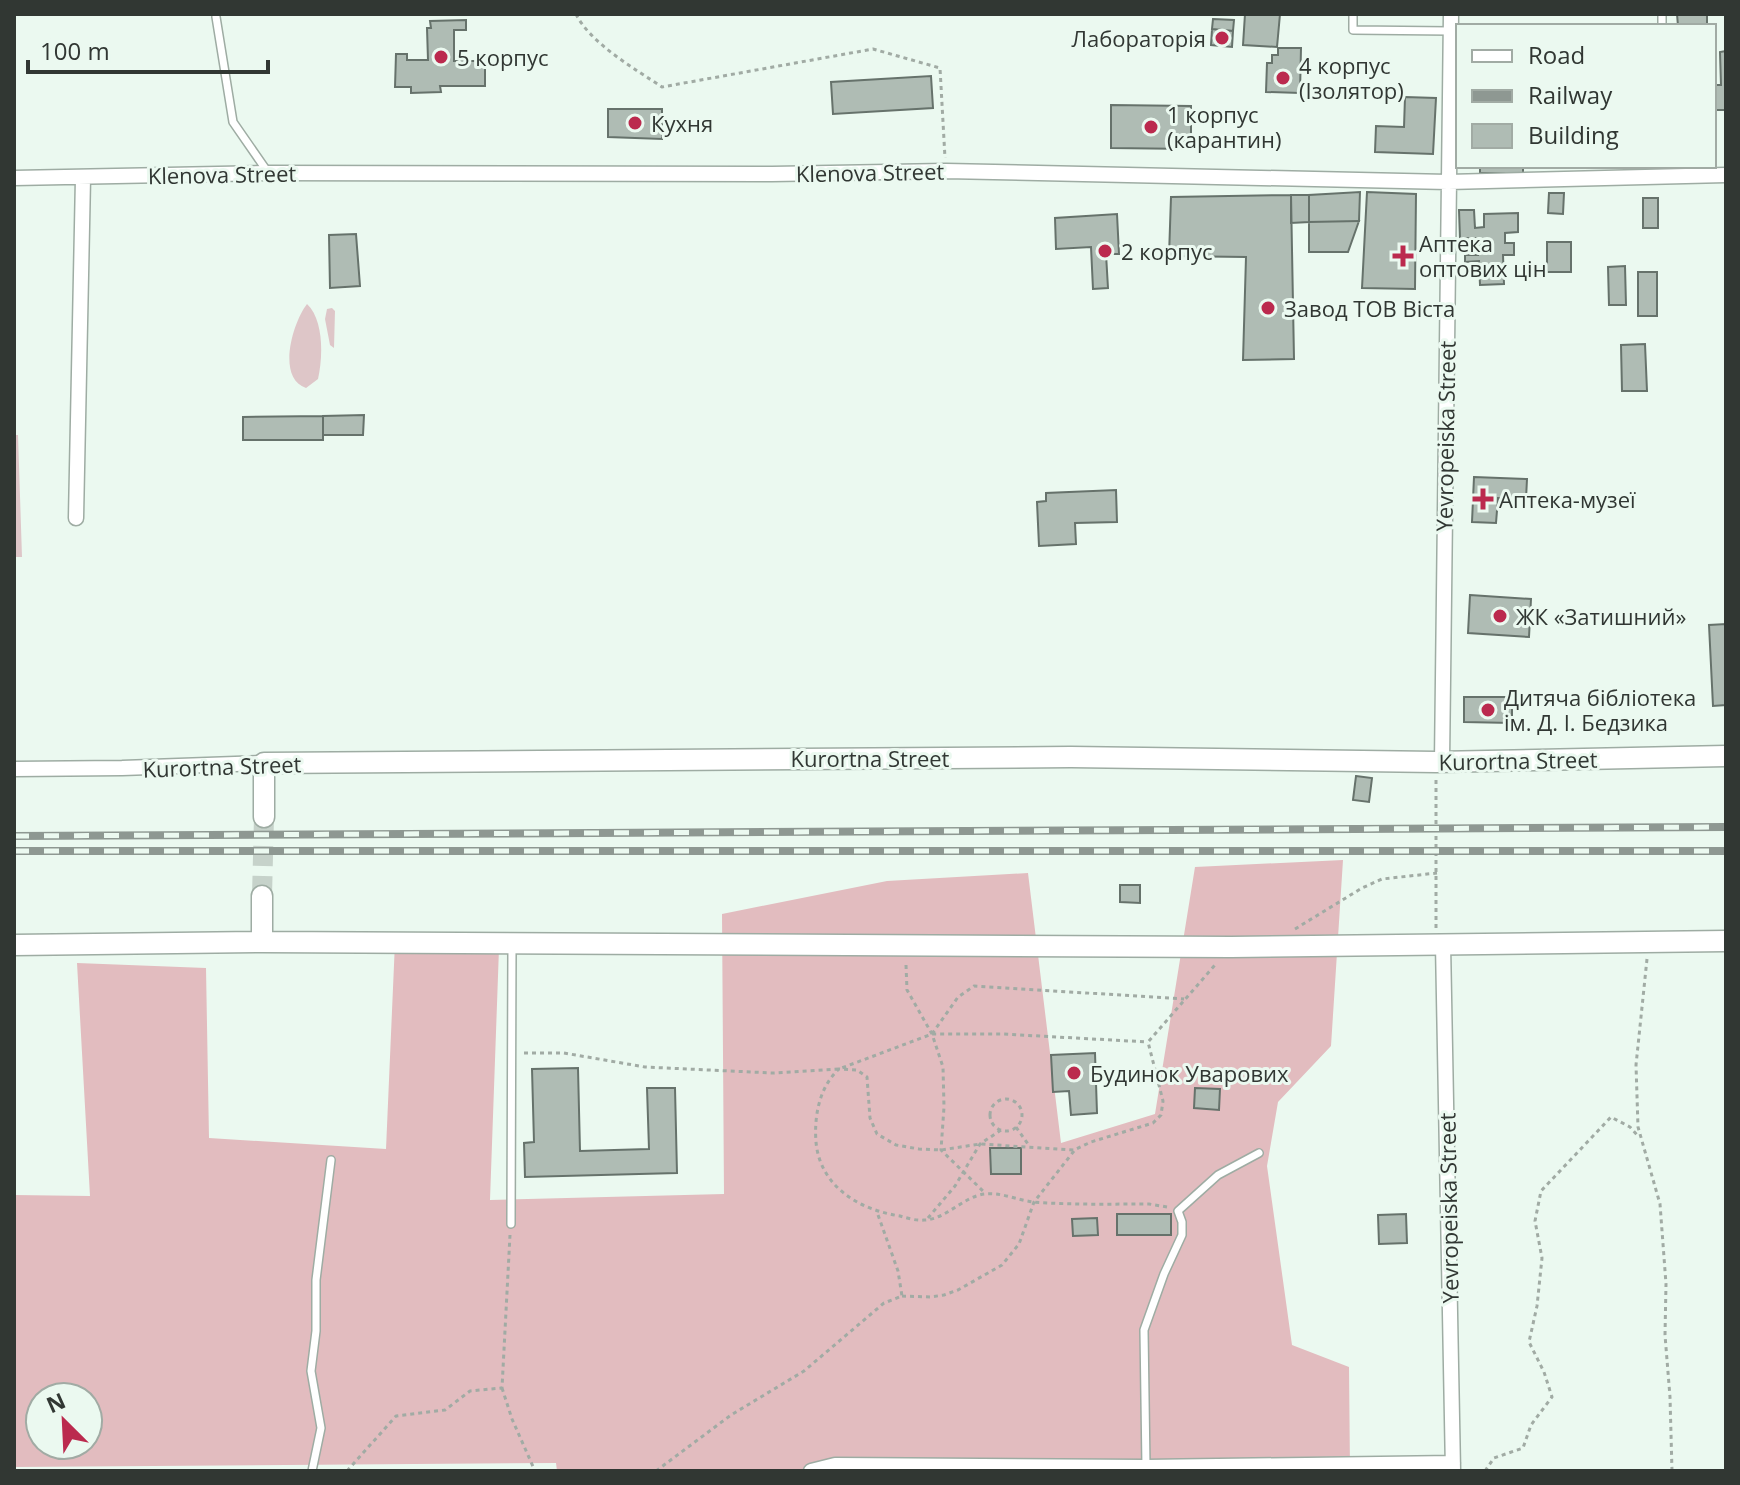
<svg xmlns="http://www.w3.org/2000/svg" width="1740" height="1485" viewBox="0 0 1740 1485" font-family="'Open Sans',sans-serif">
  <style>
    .green { fill: #dec6c8 }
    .forest { fill: #e2bcbf; fill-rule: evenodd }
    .building { fill: #afbcb4; stroke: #66726b; stroke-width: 2 }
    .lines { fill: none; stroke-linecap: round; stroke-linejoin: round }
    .secondary-tunnel { stroke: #c6d2ca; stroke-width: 20; stroke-dasharray: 20 10; stroke-linecap: butt }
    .lane-casing { stroke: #9eaca3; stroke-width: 10 }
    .street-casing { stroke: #9eaca3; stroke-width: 17 }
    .secondary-casing { stroke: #9eaca3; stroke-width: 23 }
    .path { stroke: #a1aba4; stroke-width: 3; stroke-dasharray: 4 4; stroke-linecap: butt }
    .lane { stroke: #fff; stroke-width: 7 }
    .street { stroke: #fff; stroke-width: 14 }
    .secondary { stroke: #fff; stroke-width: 20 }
    .rail-casing { stroke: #8e9892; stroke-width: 8 }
    .rail { stroke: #ebf9f0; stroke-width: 5; stroke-dasharray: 15; stroke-linecap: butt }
    .poi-dot { fill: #bb2a4e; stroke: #ebf9f0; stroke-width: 3 }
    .labels { text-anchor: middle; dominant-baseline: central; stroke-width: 6; stroke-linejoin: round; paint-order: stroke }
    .poi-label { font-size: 22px; fill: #313733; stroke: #ebf9f0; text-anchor: start }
    .street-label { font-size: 22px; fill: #313733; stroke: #ebf9f0 }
  </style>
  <rect width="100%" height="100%" fill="#ebf9f0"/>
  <!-- green -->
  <path class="green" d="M307 304C324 320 323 357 318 379L306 388C276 378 293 322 307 304Z
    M332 308 335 311 334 348 330 345 325 319 327 309Z
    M14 435H18L22 557H14Z"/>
  <!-- forest -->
  <path class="forest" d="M1343 860 1331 1046 1278 1102 1267 1166 1292 1345 1349 1367 1350 1471H557L556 1463 14 1467V1195L90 1196 77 963 206 968 209 1138 386 1149 395 942 499 948 490 1200 724 1194 722 914 887 881 1028 873 1061 1143 1155 1114 1195 867ZM40 1397H88V1445H40Z"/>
  <!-- building -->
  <path class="building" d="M1245 14H1280L1277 47 1243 45Z
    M1677 14H1707V26H1678Z
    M1213 19 1234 20 1233 31 1212 29Z
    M466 20V30H454V61H485V86H440L441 92 411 93V87H395L396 54H407V60H428L427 28H431L430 21Z
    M1212 29 1233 31 1232 47 1211 45Z
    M1278 48H1301L1300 93 1266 92 1267 63H1272V55H1278Z
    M1726 51V110H1714V85H1721L1720 52Z
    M931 76 933 108 833 114 831 82Z
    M1405 97 1436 98 1433 154 1375 152 1376 126 1404 127Z
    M1111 105 1191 106V149L1111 148Z
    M608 109H662V139L608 137Z
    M1480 166H1523V173H1480Z
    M1360 192 1359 221 1309 222V195Z
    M1367 192 1416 194 1415 289 1362 288Z
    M1549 193H1564L1563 214 1548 213Z
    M1291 195 1294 359 1243 360 1246 257 1169 256 1171 197Z
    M1291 195H1309V222L1291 223Z
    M1643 198H1658V228H1643Z
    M1459 210H1474L1475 228 1484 227V214L1518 213V232L1505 233V243H1514V255H1503L1504 284 1480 285 1479 261 1465 262V255H1478V238H1460Z
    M1117 214 1119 254H1106L1108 288 1093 289 1091 247 1056 249 1055 218Z
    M1359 221 1348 252H1309V222Z
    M356 234 360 286 330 288 329 235Z
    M1547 242H1571V272H1547Z
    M1625 266 1626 305H1609L1608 267Z
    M1638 272H1657V316H1638Z
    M1645 344 1647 391H1622L1621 345Z
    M364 415 363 435H323V416Z
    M323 416V440H243V417Z
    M1474 477 1527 479 1526 499 1498 498 1496 523 1472 522Z
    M1116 490 1117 522 1075 523 1076 544 1039 546 1037 502 1046 501V493Z
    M1470 595 1531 599 1529 637 1468 633Z
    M1726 624V705L1713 706 1709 625Z
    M1464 697H1512V723L1464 722Z
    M1356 776 1372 778 1369 802 1353 800Z
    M1120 885H1140V903L1120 902Z
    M1095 1053 1097 1113 1071 1115 1069 1091 1053 1092 1051 1055Z
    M578 1068 580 1151 649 1149 647 1088H675L677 1173 525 1177 524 1143 534 1142 532 1069Z
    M1195 1088 1220 1089 1219 1110 1194 1108Z
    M990 1148H1021V1174H991Z
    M1117 1214H1171V1235H1117Z
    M1406 1214 1407 1243 1379 1244 1378 1215Z
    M1097 1218 1098 1235 1073 1236 1072 1219Z"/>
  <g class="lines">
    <!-- secondary-tunnel -->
    <path class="secondary-tunnel" d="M262 896 264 817"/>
    <!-- lane casing -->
    <g class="lane-casing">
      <path id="lane" d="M1353 14V30L1450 31
        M216 17 233 122 267 171
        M1662 26V14
        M511 1224 512 945
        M1146 1467 1144 1330 1164 1274 1182 1235V1222L1178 1211 1218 1175 1259 1153
        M312 1471 321 1428 311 1371 316 1331V1280L331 1160"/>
    </g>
    <!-- street casing -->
    <g class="street-casing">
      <path id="street" d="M14 178 268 173 772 174 946 171 1448 182 1726 175
        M76 518 83 178
        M1442 762 1451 14
        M14 769 122 768 264 763
        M1443 944 1453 1471
        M811 1471 835 1465 1146 1467 1453 1463"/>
    </g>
    <!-- secondary casing -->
    <g class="secondary-casing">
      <path id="secondary" d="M264 817V763L1071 757 1436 762 1726 756
        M262 942V896
        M14 945 262 942 1231 947 1726 941"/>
    </g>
    <!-- path -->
    <path class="path" d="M576 14C590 43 635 69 662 87L873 49 940 68 945 158
      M1436 928V780
      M1295 929 1362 888 1382 879 1437 873
      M1647 959 1636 1065 1638 1127 1660 1204 1666 1284 1665 1335 1670 1397 1672 1471
      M906 965 907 990 932 1034 943 1067 944 1107 941 1150 985 1193
      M932 1034 958 997 974 986 1184 999
      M524 1053H564L645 1067 773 1073 839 1069 932 1034H1002L1148 1042
      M990 1115a16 16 0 1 1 32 0a16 16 0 1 1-32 0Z
      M1016 1127 1028 1144
      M1167 1207 1149 1204C1111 1204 1071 1205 1033 1202 1018 1200 1000 1192 985 1194 964 1196 945 1220 924 1220 916 1221 907 1218 900 1216 860 1210 820 1187 816 1142 814 1117 819 1087 839 1069L857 1070 867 1077 870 1118 877 1134 896 1145 919 1149 941 1150 980 1144 1074 1150 1091 1142 1153 1123 1161 1115 1163 1101 1148 1042 1215 965
      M928 1218 955 1186 980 1144 1001 1130
      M902 1296 930 1297 944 1295 958 1290 1002 1265 1019 1244 1034 1202 1074 1151
      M502 1388 512 1419 535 1471
      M347 1471 396 1416 445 1410 470 1391 502 1388 510 1235
      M656 1471 731 1415 804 1371 884 1303 902 1296 898 1271 877 1212
      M1485 1471 1494 1458 1523 1448 1531 1425 1552 1397 1544 1372 1529 1342 1537 1306 1542 1258 1535 1221 1541 1191 1611 1117 1630 1127 1639 1137"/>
    <!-- lane -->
    <use href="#lane" class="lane"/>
    <!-- street -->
    <use href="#street" class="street"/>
    <!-- secondary -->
    <use href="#secondary" class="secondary"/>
    <!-- rail casing -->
    <g class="rail-casing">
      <path id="rail" d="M14 836 1726 827
        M14 851H1726"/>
    </g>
    <!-- rail -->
    <use href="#rail" class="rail"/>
  </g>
  <!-- markers -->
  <g class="poi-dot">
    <circle cx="1222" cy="38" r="8"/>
    <circle cx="441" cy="57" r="8"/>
    <circle cx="1283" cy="78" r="8"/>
    <circle cx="635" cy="123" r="8"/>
    <circle cx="1151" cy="127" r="8"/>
    <circle cx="1105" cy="251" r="8"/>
    <path d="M1399 244h8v8h8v8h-8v8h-8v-8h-8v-8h8z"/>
    <circle cx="1268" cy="308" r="8"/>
    <path d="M1479 487h8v8h8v8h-8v8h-8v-8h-8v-8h8z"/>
    <circle cx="1500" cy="616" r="8"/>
    <circle cx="1488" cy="710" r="8"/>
    <circle cx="1074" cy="1073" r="8"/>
  </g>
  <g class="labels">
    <!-- poi labels -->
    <g class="poi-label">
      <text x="1206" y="38" text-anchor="end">Лабораторія</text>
      <text x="457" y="57">5 корпус</text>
      <text x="1299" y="65">4 корпус<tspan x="1299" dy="25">(Ізолятор)</tspan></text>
      <text x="1167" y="114">1 корпус<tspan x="1167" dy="25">(карантин)</tspan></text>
      <text x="651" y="123">Кухня</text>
      <text x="1419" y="243">Аптека<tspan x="1419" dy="25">оптових цін</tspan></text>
      <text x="1121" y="251">2 корпус</text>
      <text x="1284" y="308">Завод ТОВ Віста</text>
      <text x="1499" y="499">Аптека-музеї</text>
      <text x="1516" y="616">ЖК «Затишний»</text>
      <text x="1504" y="697">Дитяча бібліотека<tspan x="1504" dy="25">ім. Д. І. Бедзика</tspan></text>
      <text x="1090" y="1073">Будинок Уварових</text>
    </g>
    <!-- street labels -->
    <g class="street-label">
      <text transform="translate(870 172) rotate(-1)">Klenova Street</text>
      <text transform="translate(222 174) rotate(-1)">Klenova Street</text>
      <text transform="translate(1445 436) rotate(-89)">Yevropeiska Street</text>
      <text x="870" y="758">Kurortna Street</text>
      <text transform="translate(1518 760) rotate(-1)">Kurortna Street</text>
      <text transform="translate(222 766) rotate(-2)">Kurortna Street</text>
      <text transform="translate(1448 1208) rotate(-91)">Yevropeiska Street</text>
    </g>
  </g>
  <!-- border -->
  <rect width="1740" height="1485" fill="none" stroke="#313733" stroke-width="32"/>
  <!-- legend -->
  <rect x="1456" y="24" width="260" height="144" fill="#ebf9f0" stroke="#a1aba4" stroke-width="2"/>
  <rect x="1472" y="50" width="40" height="12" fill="#ffffff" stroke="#a1aba4" stroke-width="2"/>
  <text x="1528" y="64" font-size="24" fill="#313733">Road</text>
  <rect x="1472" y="90" width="40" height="12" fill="#8e9892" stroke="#a1aba4" stroke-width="2"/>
  <text x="1528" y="104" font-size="24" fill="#313733">Railway</text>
  <rect x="1472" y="124" width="40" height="24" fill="#afbcb4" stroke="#a1aba4" stroke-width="2"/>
  <text x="1528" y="144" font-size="24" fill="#313733">Building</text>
  <!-- north arrow -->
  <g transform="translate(64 1421) rotate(336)"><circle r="38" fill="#ebf9f0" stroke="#a1aba4" stroke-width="2"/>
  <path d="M0-6L14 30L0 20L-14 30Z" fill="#bb2a4e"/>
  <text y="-12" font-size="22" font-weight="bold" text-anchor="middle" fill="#313733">N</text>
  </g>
  <!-- scale -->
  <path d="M28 60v12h240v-12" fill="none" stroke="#313733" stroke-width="4"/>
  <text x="40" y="60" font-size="24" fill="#313733" stroke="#ebf9f0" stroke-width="6" paint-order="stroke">100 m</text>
</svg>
